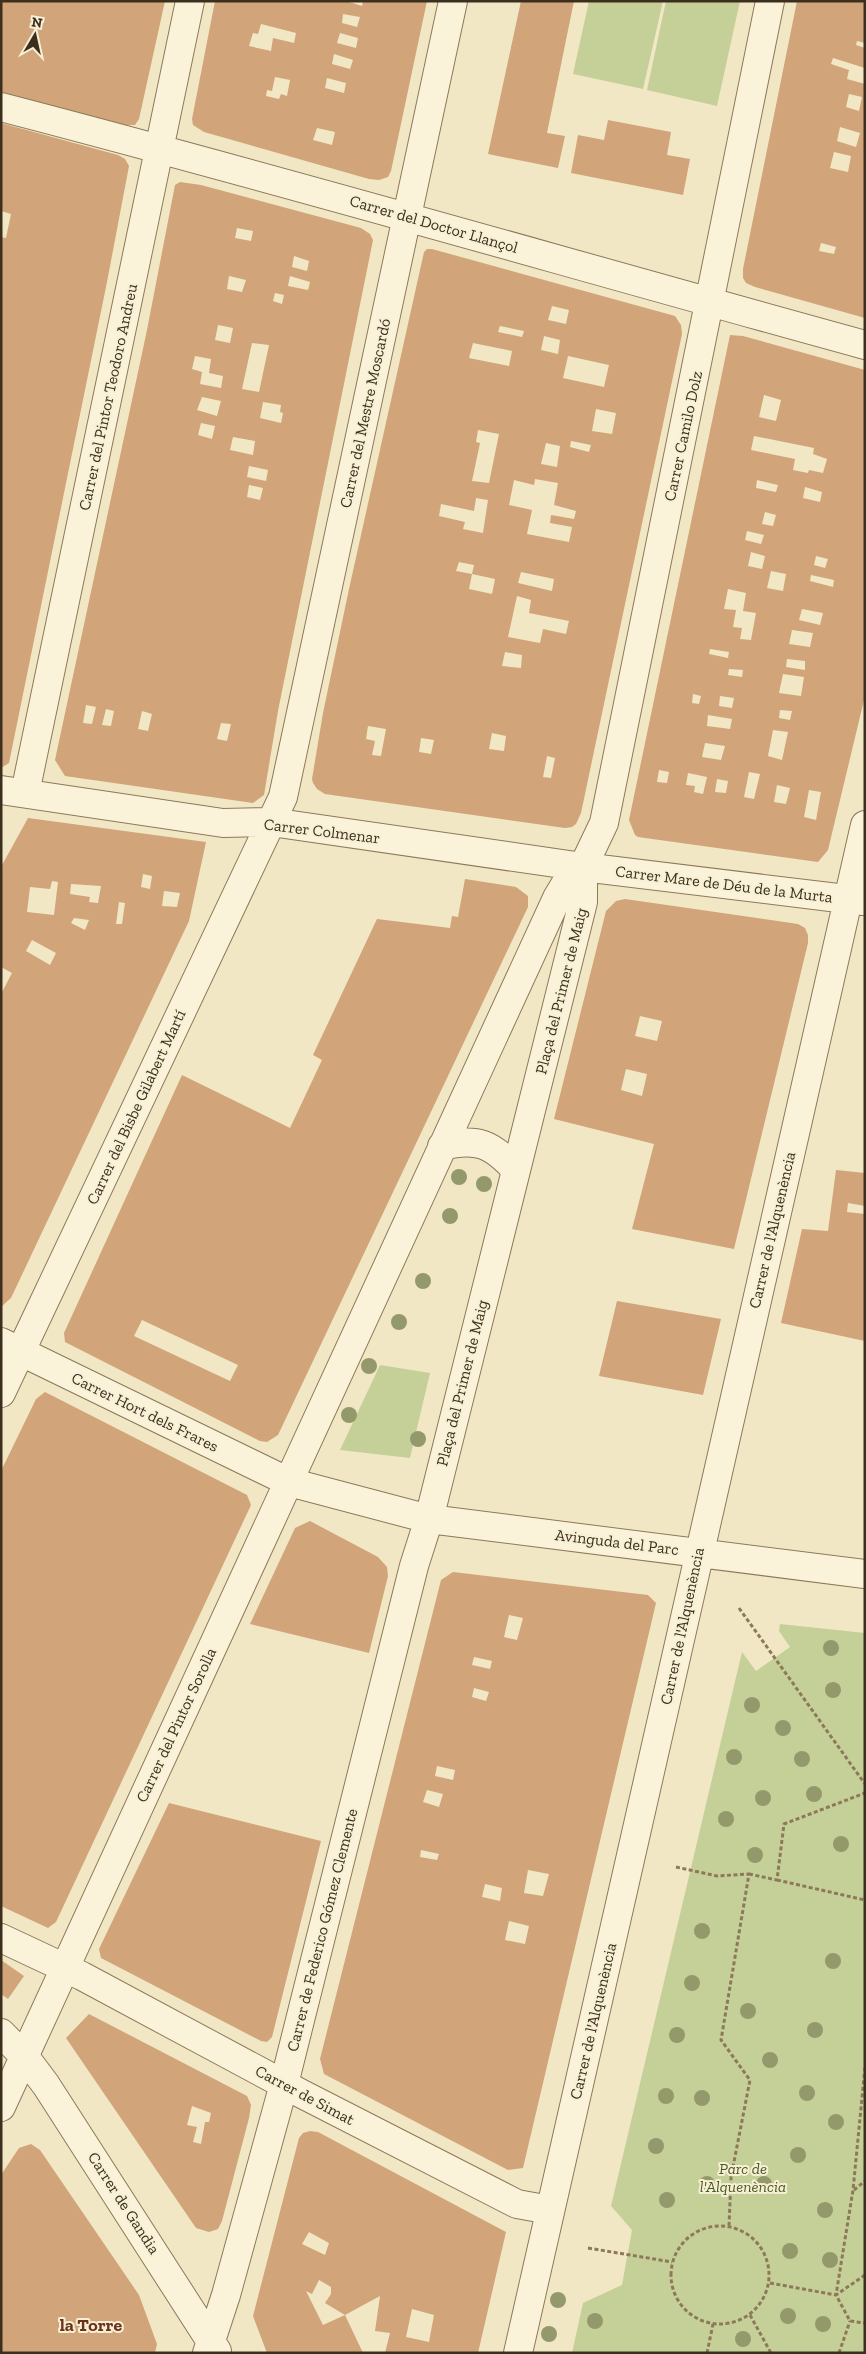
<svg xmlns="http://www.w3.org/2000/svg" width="866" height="2354" viewBox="0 0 866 2354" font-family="'Zilla Slab',serif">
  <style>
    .green { fill: #c5d098 }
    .building { fill: #d1a479; fill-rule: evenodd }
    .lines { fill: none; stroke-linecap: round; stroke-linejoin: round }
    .street-casing { stroke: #8d795a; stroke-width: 30 }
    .path { stroke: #8d795a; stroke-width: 3; stroke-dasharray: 4 2.5; stroke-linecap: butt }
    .street { stroke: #fbf3d9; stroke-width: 28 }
    .tree { fill: #94996c }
    .labels { text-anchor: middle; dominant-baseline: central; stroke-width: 4; stroke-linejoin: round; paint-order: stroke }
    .street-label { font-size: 16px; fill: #3c2f1e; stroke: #f8f0d5 }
    .park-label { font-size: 16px; font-style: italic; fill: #485a24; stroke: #f8f0d5 }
    .neighbourhood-label { font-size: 18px; font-weight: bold; fill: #6b321b; stroke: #f8f0d5 }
  </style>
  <rect width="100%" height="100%" fill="#f1e7c5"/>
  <!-- green -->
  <path class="green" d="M589 1H663L643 89 573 74Z
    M666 1H740L717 106 647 90Z
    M380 1365 430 1373 410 1458 340 1450Z
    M780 1624 865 1633V2353H572L583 2303 622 2285 632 2230 611 2206 742 1652 756 1671 790 1647 779 1631Z"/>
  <!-- building -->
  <path class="building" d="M2 1H165L139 119 135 125H122L1 92Z
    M215 1H346L362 6 363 1H427L391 171 388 177 379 180 369 179 204 132 193 125 192 119ZM343 14 360 17 357 27 342 23ZM261 24 296 33 294 43 273 38 271 51 249 46 253 33 258 34ZM340 33 358 38 356 48 337 43ZM334 54 353 60 350 69 332 64ZM275 77 290 80 287 96 281 94 279 99 266 96 267 90 272 91ZM327 78 346 83 344 93 325 88ZM317 128 335 132 332 145 313 140Z
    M521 1H574L547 133 565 136 558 168 488 154Z
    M797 1H865V43L857 41 856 45 865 48V68L833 58 831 64 849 70 847 79 865 84V318L755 287 746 283 743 278V269ZM849 94 862 97 859 111 846 107ZM840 127 860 133 856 147 837 141ZM834 152 851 156 848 172 830 168ZM821 243 836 247 834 254 819 251Z
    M608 120 671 132 667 155 690 159 683 195 571 173 578 135 604 140Z
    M1 123 118 155 125 159 129 166 107 282 9 763 1 768V237L6 238 11 214 1 211Z
    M180 182 201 185 361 228 370 234 373 240 278 711 264 795 253 803 65 776 55 760 147 330 175 185ZM237 228 253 231 251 241 235 238ZM294 256 309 261 307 271 292 267ZM229 276 246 280 242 292 227 289ZM290 276 310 282 308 290 288 286ZM275 293 284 295 282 304 273 301ZM218 325 233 328 230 343 215 340ZM252 343 269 345 259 392 242 389ZM195 356 211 359 209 373 223 376 221 388 200 384 202 372 192 369ZM202 397 221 401 217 416 197 410ZM263 402 281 405 280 412 283 413 281 423 260 418ZM201 423 215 426 212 439 198 435ZM233 437 255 441 253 455 230 450ZM249 466 268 470 266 481 247 477ZM249 485 263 488 260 500 247 497ZM86 705 96 707 92 724 83 723ZM106 709 114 711 111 726 102 725ZM142 711 152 714 148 731 138 729ZM221 723 231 724 227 741 217 739Z
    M427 249H432L675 316 681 325 682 334 581 813 576 824 572 827 565 828 325 794 317 789 313 783 312 779 323 713 349 589 424 252ZM552 306 569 310 566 324 548 320ZM500 326 524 331 522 337 498 332ZM544 336 560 340 558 354 541 350ZM473 343 512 351 509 366 469 358ZM568 356 609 365 604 387 563 378ZM596 409 616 413 612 434 592 431ZM478 430 499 434 489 483 472 481 480 443 476 442ZM571 441 591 445 589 452 570 447ZM546 443 560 446 557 467 541 464ZM535 479 558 483 554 505 576 511 574 519 551 515 550 523 572 527 569 542 527 534 532 510 509 505 514 480 534 485ZM476 498 488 500 483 533 463 529 465 522 439 516 441 504 474 511ZM459 562 474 565 472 574 495 579 492 594 469 589 472 574 456 571ZM521 572 554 579 552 591 518 583ZM517 596 531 600 529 613 569 621 566 634 543 629 540 643 508 637ZM505 652 522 655 521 668 502 666ZM368 726 386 729 381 756 372 755 375 741 366 739ZM492 733 506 736 504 751 489 749ZM421 738 434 740 431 754 419 752ZM547 756 555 758 551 778 543 777Z
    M730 335 743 336 865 370V696L828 850 818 862 638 837 635 835 629 820ZM764 395 781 400 776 421 759 417ZM754 436 814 448 813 454 827 459 823 473 809 470 808 473 793 470 795 459 751 450ZM757 480 778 485 776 492 756 488ZM805 487 822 492 820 502 803 498ZM765 512 776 515 773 526 762 524ZM747 531 764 535 761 544 745 540ZM751 552 765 556 762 569 748 566ZM816 556 828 559 825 568 814 565ZM771 571 786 574 783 591 767 588ZM811 575 834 580 833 587 810 581ZM728 589 746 593 743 611 756 613 751 640 740 639 742 628 733 627 736 610 724 609ZM802 609 823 613 820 625 799 620ZM792 630 813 633 810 647 789 644ZM710 649 729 652 728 658 709 654ZM787 659 805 661V670L786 667ZM729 669 743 670 742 677 728 675ZM783 674 804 677 801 696 779 693ZM693 694 701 696 699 704 692 703ZM720 696 734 698 732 708 719 706ZM780 710 792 711 790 720 779 718ZM708 715 732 719 730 729 707 726ZM773 730 788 732 782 760 768 756ZM705 743 725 746 721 760 702 757ZM659 770 669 772 667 783 657 782ZM749 772 760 774 754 799 744 797ZM688 773 707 777 703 794 694 792 695 786 686 785ZM717 779 728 781 726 793 715 792ZM777 785 790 788 786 804 774 802ZM809 790 821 792 816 820 804 817Z
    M28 818 206 842 189 921 11 1298 1 1307V994L12 973 1 967V867ZM143 874 152 876 150 889 141 887ZM52 881 58 882 54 915 27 912 30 887 50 889ZM71 884 101 886 98 903 89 902 90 897 70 894ZM164 891 180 893 177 907 162 906ZM119 902 125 903 122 924H116ZM74 918 89 920 85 930 71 923ZM32 940 56 953 50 965 26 951Z
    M465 879 516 887 528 896V907L278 1435 267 1442 260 1441 65 1342 64 1333 182 1075 290 1128 322 1060 313 1055 377 919 450 928 452 916 458 917ZM142 1320 238 1365 230 1381 134 1336Z
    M625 899 798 924 805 928 808 935V943L734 1249 632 1229 654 1144 554 1119 606 911 616 901ZM640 1016 662 1021 657 1041 635 1036ZM626 1069 647 1074 642 1096 621 1090Z
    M836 1170 865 1173V1206L848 1203 847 1212 865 1214V1341L781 1323 802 1229 828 1231Z
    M617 1301 721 1319 703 1395 599 1376Z
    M45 1392 247 1495 251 1505 56 1922 48 1928 1 1906V1471L36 1399Z
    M310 1521 378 1557 387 1567 388 1576 369 1653 250 1624 295 1528Z
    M453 1572 648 1595 656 1603 523 2168 508 2170 324 2074 320 2059 441 1580ZM509 1615 523 1618 517 1640 504 1637ZM474 1657 492 1661 490 1669 472 1665ZM474 1688 489 1692 486 1701 472 1697ZM437 1766 455 1770 453 1780 435 1776ZM427 1790 443 1794 439 1807 423 1802ZM421 1850 439 1854 437 1860 420 1857ZM528 1870 549 1874 543 1896 524 1893ZM485 1884 502 1888 500 1901 482 1897ZM509 1921 529 1926 525 1944 505 1940Z
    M169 1803 321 1841 272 2037 267 2042 261 2041 101 1958 99 1949Z
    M1 1960 24 1976 8 1999 1 1994Z
    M89 2014 247 2096 251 2105 249 2118 222 2221 218 2229 209 2232 196 2228 66 2038ZM192 2106 211 2113 209 2122H205L201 2144 193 2142 197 2127 187 2125Z
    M310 2131 318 2132 506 2232 478 2353H385L390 2333 375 2331 380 2296 345 2315 363 2353H267L253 2316 299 2138 303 2133ZM309 2232 329 2243 325 2255 302 2244ZM319 2280 331 2287V2294L325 2303 345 2315 323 2325 306 2291 312 2294ZM412 2309 434 2315 429 2342 406 2337Z
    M31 2144 40 2150 139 2295 157 2344 155 2353H1V2175L19 2148Z"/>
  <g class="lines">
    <!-- street casing -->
    <g class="street-casing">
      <path id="street" d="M1 107C290 182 577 266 865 345
        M1 790 223 823 271 822 583 867 863 901
        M25 793 190 1
        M442 1146C477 1137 492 1144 516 1170
        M1 1342 289 1482 429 1519 865 1574
        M1 1393 283 797 453 1
        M1 1938 82 1976 302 2094 517 2204 550 2210
        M1 2033 25 2057 46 2085 217 2351
        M1 2107 557 898 566 883 583 867 604 823 770 1
        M207 2353 226 2295 284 2084 414 1566 429 1519 583 902V867
        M518 2353 865 825"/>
    </g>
    <!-- path -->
    <path class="path" d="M739 1608 865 1784
      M676 1867 717 1876 749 1874 721 2040 750 2080 731 2177 729 2226
      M749 1874 777 1880 784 1824 865 1793
      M777 1880 865 1900
      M854 2190 865 2181
      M671 2275a49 49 0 1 1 98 0a49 49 0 1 1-98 0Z
      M588 2248 672 2262
      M865 2275 836 2295 850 2321 865 2323
      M770 2283 836 2295 853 2190 865 2067
      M750 2315 771 2353
      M707 2353 713 2324
      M839 2353 850 2321"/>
    <!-- street -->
    <use href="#street" class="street"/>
  </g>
  <!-- trees -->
  <g class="tree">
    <circle cx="459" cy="1177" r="8"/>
    <circle cx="484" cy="1184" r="8"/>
    <circle cx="450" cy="1216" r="8"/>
    <circle cx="423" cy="1281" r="8"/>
    <circle cx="399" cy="1322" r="8"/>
    <circle cx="369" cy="1366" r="8"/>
    <circle cx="349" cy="1415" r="8"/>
    <circle cx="418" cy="1439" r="8"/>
    <circle cx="831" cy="1648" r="8"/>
    <circle cx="833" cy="1690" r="8"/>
    <circle cx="752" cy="1705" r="8"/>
    <circle cx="783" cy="1728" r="8"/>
    <circle cx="734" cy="1757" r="8"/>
    <circle cx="802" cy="1759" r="8"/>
    <circle cx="814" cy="1794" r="8"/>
    <circle cx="763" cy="1798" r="8"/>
    <circle cx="726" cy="1819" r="8"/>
    <circle cx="841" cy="1844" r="8"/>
    <circle cx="755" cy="1855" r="8"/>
    <circle cx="702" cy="1931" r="8"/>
    <circle cx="833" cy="1961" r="8"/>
    <circle cx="692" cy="1983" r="8"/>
    <circle cx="748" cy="2011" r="8"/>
    <circle cx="815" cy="2030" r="8"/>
    <circle cx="677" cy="2035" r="8"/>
    <circle cx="770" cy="2060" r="8"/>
    <circle cx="807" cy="2093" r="8"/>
    <circle cx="666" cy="2096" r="8"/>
    <circle cx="702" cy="2098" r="8"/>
    <circle cx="836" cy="2122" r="8"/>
    <circle cx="656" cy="2146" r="8"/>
    <circle cx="798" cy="2155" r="8"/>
    <circle cx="707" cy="2184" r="8"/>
    <circle cx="764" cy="2184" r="8"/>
    <circle cx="667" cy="2200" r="8"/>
    <circle cx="825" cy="2210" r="8"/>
    <circle cx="790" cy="2251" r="8"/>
    <circle cx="830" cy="2260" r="8"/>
    <circle cx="558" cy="2300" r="8"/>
    <circle cx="788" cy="2316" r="8"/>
    <circle cx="595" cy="2321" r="8"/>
    <circle cx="823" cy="2324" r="8"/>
    <circle cx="549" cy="2334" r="8"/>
    <circle cx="743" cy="2339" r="8"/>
  </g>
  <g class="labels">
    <!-- street labels -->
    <g class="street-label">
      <text transform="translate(434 224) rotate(16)">Carrer del Doctor Llançol</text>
      <text transform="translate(108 397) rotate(-78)">Carrer del Pintor Teodoro Andreu</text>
      <text transform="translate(365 413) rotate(-78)">Carrer del Mestre Moscardó</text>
      <text transform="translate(683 436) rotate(-78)">Carrer Camilo Dolz</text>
      <text transform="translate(322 831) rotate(7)">Carrer Colmenar</text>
      <text transform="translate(724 884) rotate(7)">Carrer Mare de Déu de la Murta</text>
      <text transform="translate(561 991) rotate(-76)">Plaça del Primer de Maig</text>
      <text transform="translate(136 1107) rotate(-65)">Carrer del Bisbe Gilabert Martí</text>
      <text transform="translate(772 1230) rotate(-77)">Carrer de l'Alquenència</text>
      <text transform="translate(462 1383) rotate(-76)">Plaça del Primer de Maig</text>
      <text transform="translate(145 1412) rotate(26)">Carrer Hort dels Frares</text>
      <text transform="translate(617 1542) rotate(7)">Avinguda del Parc</text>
      <text transform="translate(682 1626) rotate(-78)">Carrer de l'Alquenència</text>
      <text transform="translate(176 1725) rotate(-65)">Carrer del Pintor Sorolla</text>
      <text transform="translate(322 1930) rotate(-76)">Carrer de Federico Gómez Clemente</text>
      <text transform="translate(593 2021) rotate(-77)">Carrer de l'Alquenència</text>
      <text transform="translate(305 2095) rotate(28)">Carrer de Simat</text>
      <text transform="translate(124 2203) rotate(57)">Carrer de Gandia</text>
    </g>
    <!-- park labels -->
    <g class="park-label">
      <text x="743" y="2168">Parc de<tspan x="743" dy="18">l'Alquenència</tspan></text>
    </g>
    <!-- neighbourhood labels -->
    <g class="neighbourhood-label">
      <text x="91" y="2325">la Torre</text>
    </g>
  </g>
  <!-- border -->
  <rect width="866" height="2354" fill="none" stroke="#3c2f1e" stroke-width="5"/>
  <!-- north arrow -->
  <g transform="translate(35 35) rotate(9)" stroke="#f8f0d5" stroke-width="4" paint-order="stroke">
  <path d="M0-4L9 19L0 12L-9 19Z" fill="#3c2f1e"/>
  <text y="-8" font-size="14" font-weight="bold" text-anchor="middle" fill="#3c2f1e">N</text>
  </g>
</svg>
